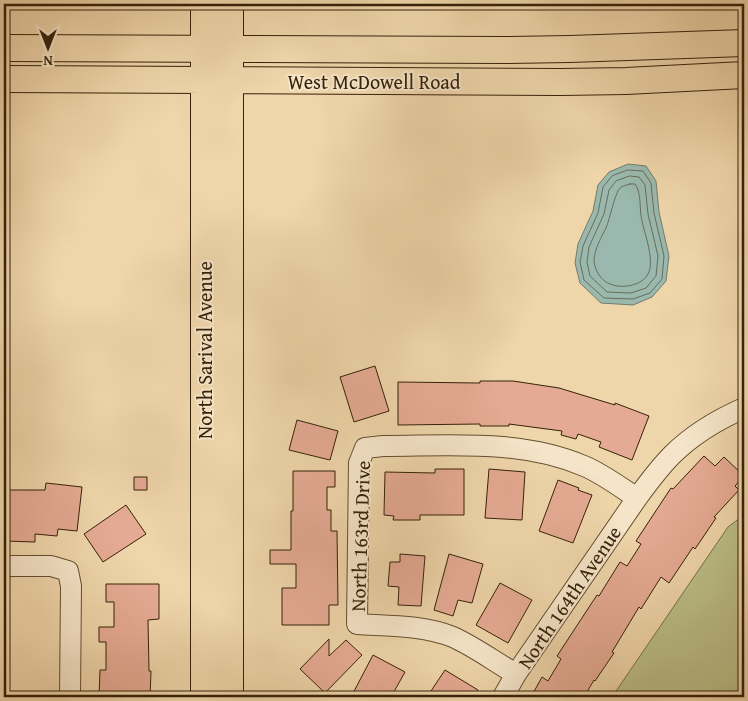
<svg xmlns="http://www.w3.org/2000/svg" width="748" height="701" viewBox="0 0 748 701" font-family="'Gentium Book Plus',serif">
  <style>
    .green { fill: #bbbd87; stroke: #787048 }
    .water { fill: #9ab8ad; stroke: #727c6b }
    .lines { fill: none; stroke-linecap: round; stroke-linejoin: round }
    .shore { stroke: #686d5b; stroke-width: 1 }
    .building { fill: #e5aa93; stroke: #352209 }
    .minor-casing { stroke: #644f31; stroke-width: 22 }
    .major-casing { stroke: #352209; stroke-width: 28 }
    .minor { stroke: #f5e4c8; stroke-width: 20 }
    .major { stroke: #efd5aa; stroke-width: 26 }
    .labels { text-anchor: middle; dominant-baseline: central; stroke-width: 4; stroke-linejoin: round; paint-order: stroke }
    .street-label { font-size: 20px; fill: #352209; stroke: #f5e4c8 }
  </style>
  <rect width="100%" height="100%" fill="#efd5aa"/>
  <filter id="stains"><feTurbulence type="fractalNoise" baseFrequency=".004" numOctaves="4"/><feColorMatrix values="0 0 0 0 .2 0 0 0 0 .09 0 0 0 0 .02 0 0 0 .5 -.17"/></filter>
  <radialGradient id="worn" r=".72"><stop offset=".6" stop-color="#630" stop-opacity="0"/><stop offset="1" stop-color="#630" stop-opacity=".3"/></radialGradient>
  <!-- green -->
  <path class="green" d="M744 515V697H612L728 527Z"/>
  <!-- water -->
  <path class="water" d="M628 164 646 166 656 181 659 212 669 256 666 281 652 297 633 305 601 303 580 283 575 263 578 244 593 211 598 185 609 172Z"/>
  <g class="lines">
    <!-- shore -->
    <path class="shore" d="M628 170 643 171 651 183 654 213 664 256 662 279 650 293 633 299 604 298 584 280 580 262 583 246 598 213 603 187 612 176Z
      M630 176 639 177 645 185 648 214 658 256 656 276 646 288 631 293 607 292 590 276 587 262 589 247 604 214 609 190 616 181Z
      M630 184H635C642 193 639 210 642 221 645 235 655 261 648 274 642 286 621 289 610 284 601 281 594 269 594 260 595 248 601 238 606 228 610 218 615 193 620 188 622 186 627 185 630 184Z"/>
  </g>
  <!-- building -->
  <path class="building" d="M375 366 389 411 354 422 340 377Z
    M480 381H513L559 388 615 405V403L649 416 632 460 599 447 601 442 578 434 576 439 561 435 562 431 509 424V426H480V424L398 425V382L480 383Z
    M297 420 338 431 330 460 289 450Z
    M704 456 715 466 724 457 744 476 735 486 739 490 714 517 716 518 695 549 693 547 669 583 661 577 641 609 639 607 612 652 614 653 595 681 594 680 584 697H531L542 677 548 681 561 659 557 656 597 595 599 596 620 562 627 566 641 544 636 541 671 488 673 489Z
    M435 469H464V515H420V520H393L394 516 384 515 385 472 435 473Z
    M489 469 525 472 522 520 485 518Z
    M293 471H335V487H327V510H331V531H337L338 605H329V625H282V588H296V564H270V550H291V511H293Z
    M134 477H147V490H134Z
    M558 480 579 488 578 490 592 495 573 543 539 531Z
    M46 483 82 487 77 531 58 529 57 536 35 534V542L4 541V490H45Z
    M126 505 146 534 103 562 84 534Z
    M400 554 425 556 421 606 398 605 399 587 388 586 390 562H400Z
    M449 554 483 564 472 603 458 600 453 616 434 610Z
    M500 583 532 600 508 643 476 625Z
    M106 584H159V619L148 620 149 671H151L150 697H99L100 670H106V642H99V627H114V602H106Z
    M329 639V656L346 640 362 655 325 693 300 669Z
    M373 655 405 672 391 697H351Z
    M445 670 478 690 473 697H427Z"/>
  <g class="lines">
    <!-- minor casing -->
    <g class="minor-casing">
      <path id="minor" d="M4 566H51L68 571 71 586 70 697
        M516 674C495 662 475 647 453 637 423 625 389 626 357 624L359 463 365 448 383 446C451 446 521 439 584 466 603 474 620 487 637 498
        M503 697 516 674 637 498C648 483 659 468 672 455 692 435 719 419 744 408"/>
    </g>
    <!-- major casing -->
    <g class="major-casing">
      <path id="major" d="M4 48 505 50 570 49 744 43
        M4 79 561 82 626 81 744 75
        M204 697V4
        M230 697V4"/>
    </g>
    <!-- minor -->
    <use href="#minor" class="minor"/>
    <!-- major -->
    <use href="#major" class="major"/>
  </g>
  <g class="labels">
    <!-- street labels -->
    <g class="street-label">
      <text x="374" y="81">West McDowell Road</text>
      <text transform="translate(204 350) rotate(-90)">North Sarival Avenue</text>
      <text transform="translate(360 536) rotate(-88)">North 163rd Drive</text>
      <text transform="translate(569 597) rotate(-56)">North 164th Avenue</text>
    </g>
  </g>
  <!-- margin -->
  <rect width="748" height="701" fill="none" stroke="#efd5aa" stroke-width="20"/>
  <rect x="5" y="5" width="738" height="691" fill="none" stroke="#352209" stroke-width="2.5"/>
  <rect x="10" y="10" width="728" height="681" fill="none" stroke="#352209"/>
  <!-- north arrow -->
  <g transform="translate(48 48) rotate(180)" stroke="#f5e4c8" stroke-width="4" paint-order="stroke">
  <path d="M0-4L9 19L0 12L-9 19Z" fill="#352209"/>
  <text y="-8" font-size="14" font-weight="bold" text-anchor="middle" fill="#352209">N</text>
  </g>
  <rect width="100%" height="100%" filter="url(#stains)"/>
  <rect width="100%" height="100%" fill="url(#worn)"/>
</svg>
